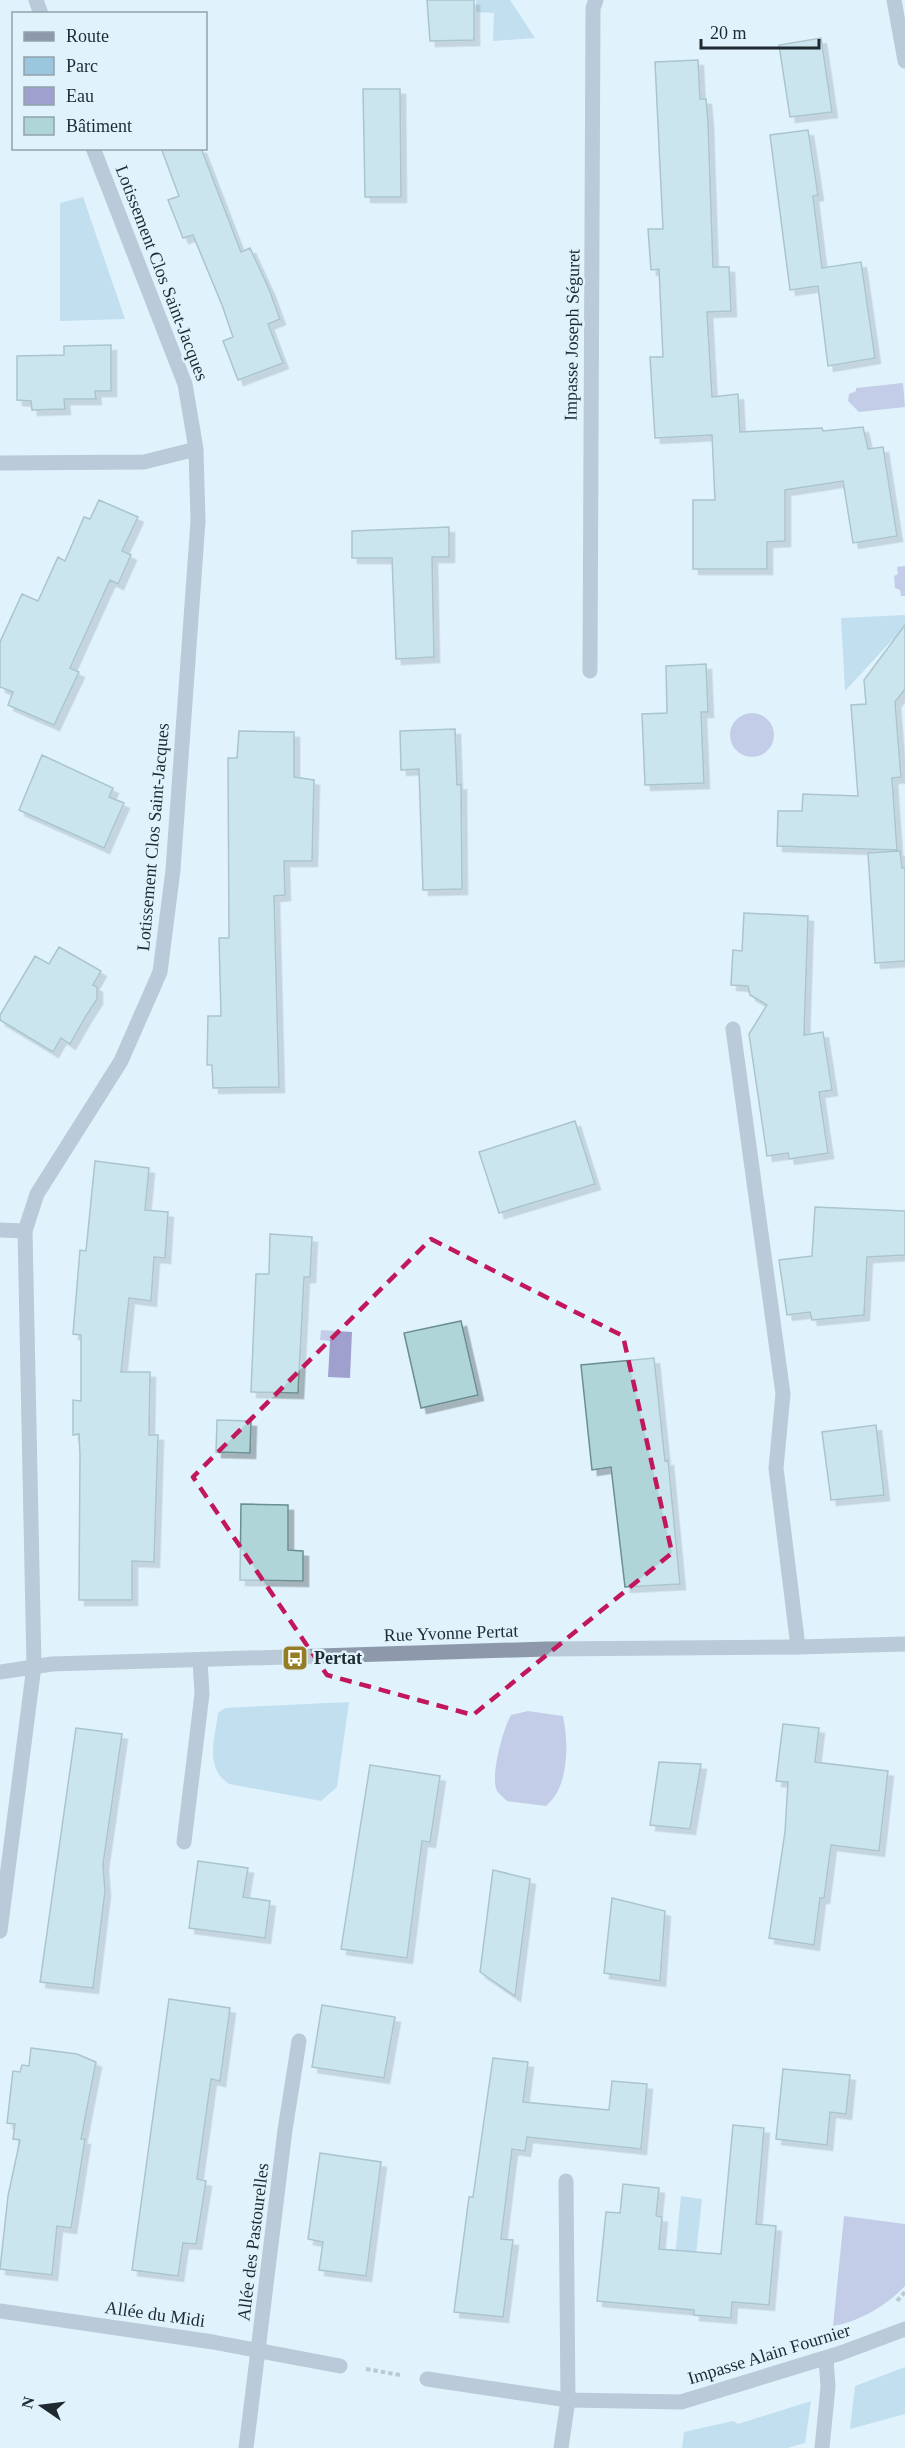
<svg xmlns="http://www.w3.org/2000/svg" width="905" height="2448" viewBox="0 0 905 2448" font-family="Georgia,serif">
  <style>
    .green { fill: #9bc7de }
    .water { fill: #9fa0cd }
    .building { fill: #b0d5d9; stroke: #6b8e91; stroke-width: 1.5; filter: url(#shadow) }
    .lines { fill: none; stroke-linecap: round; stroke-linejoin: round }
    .path { stroke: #8999a1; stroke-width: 4; stroke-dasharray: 4.5 3; stroke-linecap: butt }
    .lane { stroke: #8d99aa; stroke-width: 15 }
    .street { stroke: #8d99aa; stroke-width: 15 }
    .marked { fill: none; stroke: #c2185b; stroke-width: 4.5; stroke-dasharray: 12 8; stroke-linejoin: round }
    .labels { text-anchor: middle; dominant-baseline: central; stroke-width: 5; stroke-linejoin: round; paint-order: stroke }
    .street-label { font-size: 18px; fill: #1e2a30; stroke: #e0f3fd }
    .poi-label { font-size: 18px; font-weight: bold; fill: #1e2a30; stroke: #e0f3fd; text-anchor: start }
  </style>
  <defs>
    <filter id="shadow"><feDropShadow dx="5.5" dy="5.5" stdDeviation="0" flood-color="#0004"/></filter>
  </defs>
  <rect width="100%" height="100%" fill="#e0f3fd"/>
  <!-- green -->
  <path class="green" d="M476 0H510L535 38 493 41 494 13 476 12Z
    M83 197 125 319 60 321V203Z
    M905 615V649L893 639 845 691 841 618Z
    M349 1702 337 1787 321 1801 229 1784C204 1767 215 1739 218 1713L225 1708Z
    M681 2196 702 2199 690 2311 647 2305 674 2267Z
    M905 2367V2414L850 2429 855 2386Z
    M811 2401 805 2443 787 2448H682L684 2432 733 2421 738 2424Z"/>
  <!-- water -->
  <path class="water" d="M903 383 905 407 859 412 848 401 849 394 856 391V388Z
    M905 566V596H901L900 590 895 588 894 576 898 574 897 567Z
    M730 735a22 22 0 1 1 44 0a22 22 0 1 1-44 0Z
    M321 1330 352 1332 350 1378 328 1377 330 1341 320 1340Z
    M528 1711 563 1716C569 1744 569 1787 546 1806L507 1801C504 1798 499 1794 497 1791 490 1776 503 1729 511 1715Z
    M844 2216 905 2224V2286C887 2305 859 2322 833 2326Z"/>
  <!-- building -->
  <path class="building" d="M427 0H474V40L430 41Z
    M821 38 832 112 790 117 779 45Z
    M698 60 700 99H706L708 122 713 267H729L731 311 707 312 712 397 738 394 740 432 822 428 823 431 863 427 868 449 883 447 897 536 853 543 843 481 785 490V541L767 542V569H693V500H715L712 435 655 438 650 357H663L659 269 651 270 648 229H663L655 62Z
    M363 89H400L401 197H365Z
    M808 130 818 195 813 196 822 268 861 262 875 358 828 366 818 286 790 290 770 135Z
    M161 148H201L241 252 250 248 269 289 280 319 268 324 283 363 238 380 223 341 233 337 222 305 193 235 183 238 168 200 179 196Z
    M111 345V391H95L96 399H64L65 409 32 410 31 401 17 400V356L64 355V346Z
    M99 500 138 517 122 551 131 555 118 584 110 580 70 668 79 672 54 725 8 705 13 692 0 687V642L22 594 38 601 58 557 65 561 84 517 90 519Z
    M449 527V557H432L434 657 396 659 392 558H352V531Z
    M905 625V689L895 702 901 777 892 778 897 850 777 846 778 811H802L803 794 858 796 851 705 866 704 864 680Z
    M706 664 708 712H701L704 783 645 785 642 714 667 713 666 666Z
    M455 729 457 785 461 784 462 889 423 890 419 769 401 770 400 731Z
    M239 731 294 732V777L314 780 312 861H284L285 895 274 896 279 1087 213 1088 212 1065H207L208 1016H221L219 938H229L228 758H237Z
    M42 755 113 788 109 797 124 803 104 848 19 810Z
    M900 851 902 868H905V961L875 963 868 853Z
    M744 913 808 916 804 1035 823 1032 832 1090 819 1092 828 1153 789 1159 788 1153 767 1156 749 1034 767 1005 750 995 748 986 731 985 733 950 742 951Z
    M59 947 101 971 93 985 97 987V999L86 1016 70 1044 61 1038 53 1052 0 1020V1015L35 956 49 964Z
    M575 1121 595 1184 499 1213 479 1152Z
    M95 1161 149 1168 145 1210 168 1212 165 1258 154 1257 151 1301 129 1298 121 1372H150L149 1435H158L154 1562 132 1561V1600H79L80 1455 79 1434 73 1435V1400L81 1401V1335L73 1334 80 1250 86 1251Z
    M815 1207 905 1211V1255L867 1257 864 1315 812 1320 810 1312 787 1315 779 1260 812 1256Z
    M270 1234 312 1237 310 1277H304L298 1393 251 1392 256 1274H269Z
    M461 1321 478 1395 421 1408 404 1333Z
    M654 1358 665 1461 668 1460 680 1584 625 1587 611 1467 592 1470 581 1365Z
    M217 1420 251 1421 250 1453 216 1452Z
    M876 1425 884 1495 831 1500 822 1432Z
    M241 1504 288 1505V1550L303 1551V1581L240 1580Z
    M783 1724 819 1728 815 1762 888 1771 879 1851 831 1845 824 1898H820L814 1945 769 1938 785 1832 788 1782 776 1781Z
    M76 1728 122 1734 103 1864 105 1891 93 1988 40 1982Z
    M659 1762 701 1764 690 1829 650 1825Z
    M370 1765 440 1776 430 1842 422 1841 407 1958 341 1949Z
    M198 1861 248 1868 243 1897 270 1901 265 1938 189 1928Z
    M493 1870 530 1879 515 1996 480 1972Z
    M612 1898 665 1911 660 1981 604 1973Z
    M169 1999 230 2008 220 2081 211 2079 197 2179 206 2181 196 2244 183 2243 178 2276 132 2270Z
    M322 2005 395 2017 384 2078 312 2067Z
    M31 2048 77 2054 96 2062 81 2139H85L71 2228 57 2226 52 2275 0 2269 8 2196 20 2140 13 2139 15 2124 7 2123 13 2071 20 2072 22 2065 29 2066Z
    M493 2058 528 2062 523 2102 609 2110 612 2081 647 2084 641 2149 527 2137 525 2151 512 2149 501 2239 513 2240 503 2317 454 2312 469 2197H473Z
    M783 2069 850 2075 846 2114 830 2112 827 2145 776 2139Z
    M733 2125 764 2128 756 2224 776 2226 769 2305 732 2302 731 2318 694 2315V2310L597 2301 606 2212 620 2213 623 2184 659 2188 656 2216 662 2217 659 2249 721 2254Z
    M320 2153 381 2162 366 2276 319 2270 323 2242 308 2239Z"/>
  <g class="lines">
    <!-- path -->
    <path class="path" d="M897 2301 905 2292
      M366 2369 400 2375"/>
    <!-- lane -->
    <path class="lane" d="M733 1029 783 1394 776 1468 798 1647
      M184 1842 202 1694 200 1660
      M561 2448 568 2400 566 2181
      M822 2448 828 2387 826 2358"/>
    <!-- street -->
    <path class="street" d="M36 0 41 14
      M894 0 905 61
      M0 463 144 462 196 449
      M590 671 593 8 596 0
      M0 1230 25 1231 34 1666 0 1931
      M25 1231 37 1194 121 1061 160 972 173 870 198 521 196 449 185 384 93 148
      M0 1672 52 1664 547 1649 798 1647 905 1644
      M0 2311 213 2342 340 2366
      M427 2379 568 2400 681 2402 841 2353 905 2329
      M246 2448 285 2130 299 2041"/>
  </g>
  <!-- marked area -->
  <path d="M0 0H905V2448H0ZM431 1239 623 1336 672 1553 473 1715 327 1675 193 1477Z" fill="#e0f3fd" fill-opacity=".55" fill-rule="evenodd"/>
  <path class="marked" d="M431 1239 623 1336 672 1553 473 1715 327 1675 193 1477Z"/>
  <!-- icons -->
  <defs>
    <g id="bus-square" transform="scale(1.35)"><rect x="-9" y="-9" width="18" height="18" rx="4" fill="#947d25" stroke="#e0f3fd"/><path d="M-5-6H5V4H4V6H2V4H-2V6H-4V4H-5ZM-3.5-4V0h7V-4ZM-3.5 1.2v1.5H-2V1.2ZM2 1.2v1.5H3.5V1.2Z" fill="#fff"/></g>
  </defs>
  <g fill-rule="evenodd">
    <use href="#bus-square" x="295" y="1658"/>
  </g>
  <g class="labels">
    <!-- street labels -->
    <g class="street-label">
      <text transform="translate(162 273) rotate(69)">Lotissement Clos Saint-Jacques</text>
      <text transform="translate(572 335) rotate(-89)">Impasse Joseph Séguret</text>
      <text transform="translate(153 837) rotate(-85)">Lotissement Clos Saint-Jacques</text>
      <text transform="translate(451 1633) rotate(-2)">Rue Yvonne Pertat</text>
      <text transform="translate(253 2242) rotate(-83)">Allée des Pastourelles</text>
      <text transform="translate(155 2314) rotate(8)">Allée du Midi</text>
      <text transform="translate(769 2354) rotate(-17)">Impasse Alain Fournier</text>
    </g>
    <!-- poi labels -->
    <g class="poi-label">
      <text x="314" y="1658">Pertat</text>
    </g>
  </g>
  <!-- legend -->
  <rect x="12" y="12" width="195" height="138" fill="#e0f3fd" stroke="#92a3ab" stroke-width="1.5"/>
  <rect x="24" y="32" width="30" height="9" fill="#8d99aa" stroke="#92a3ab" stroke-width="1.5"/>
  <text x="66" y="42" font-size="18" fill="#1e2a30">Route</text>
  <rect x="24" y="57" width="30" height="18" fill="#9bc7de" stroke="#92a3ab" stroke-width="1.5"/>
  <text x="66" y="72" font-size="18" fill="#1e2a30">Parc</text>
  <rect x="24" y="87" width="30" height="18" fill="#9fa0cd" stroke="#92a3ab" stroke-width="1.5"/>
  <text x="66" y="102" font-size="18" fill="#1e2a30">Eau</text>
  <rect x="24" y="117" width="30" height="18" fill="#b0d5d9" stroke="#92a3ab" stroke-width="1.5"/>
  <text x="66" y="132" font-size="18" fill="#1e2a30">Bâtiment</text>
  <!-- north arrow -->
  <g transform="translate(42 2406) rotate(284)" stroke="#e0f3fd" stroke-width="4.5" paint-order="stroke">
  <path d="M0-4.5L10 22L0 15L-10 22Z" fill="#1e2a30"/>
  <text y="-9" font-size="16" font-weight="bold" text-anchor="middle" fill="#1e2a30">N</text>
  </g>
  <!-- scale -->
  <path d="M701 39v9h118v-9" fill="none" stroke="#1e2a30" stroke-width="3"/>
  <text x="710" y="39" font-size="18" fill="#1e2a30" stroke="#e0f3fd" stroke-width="4.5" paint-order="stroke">20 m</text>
</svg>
